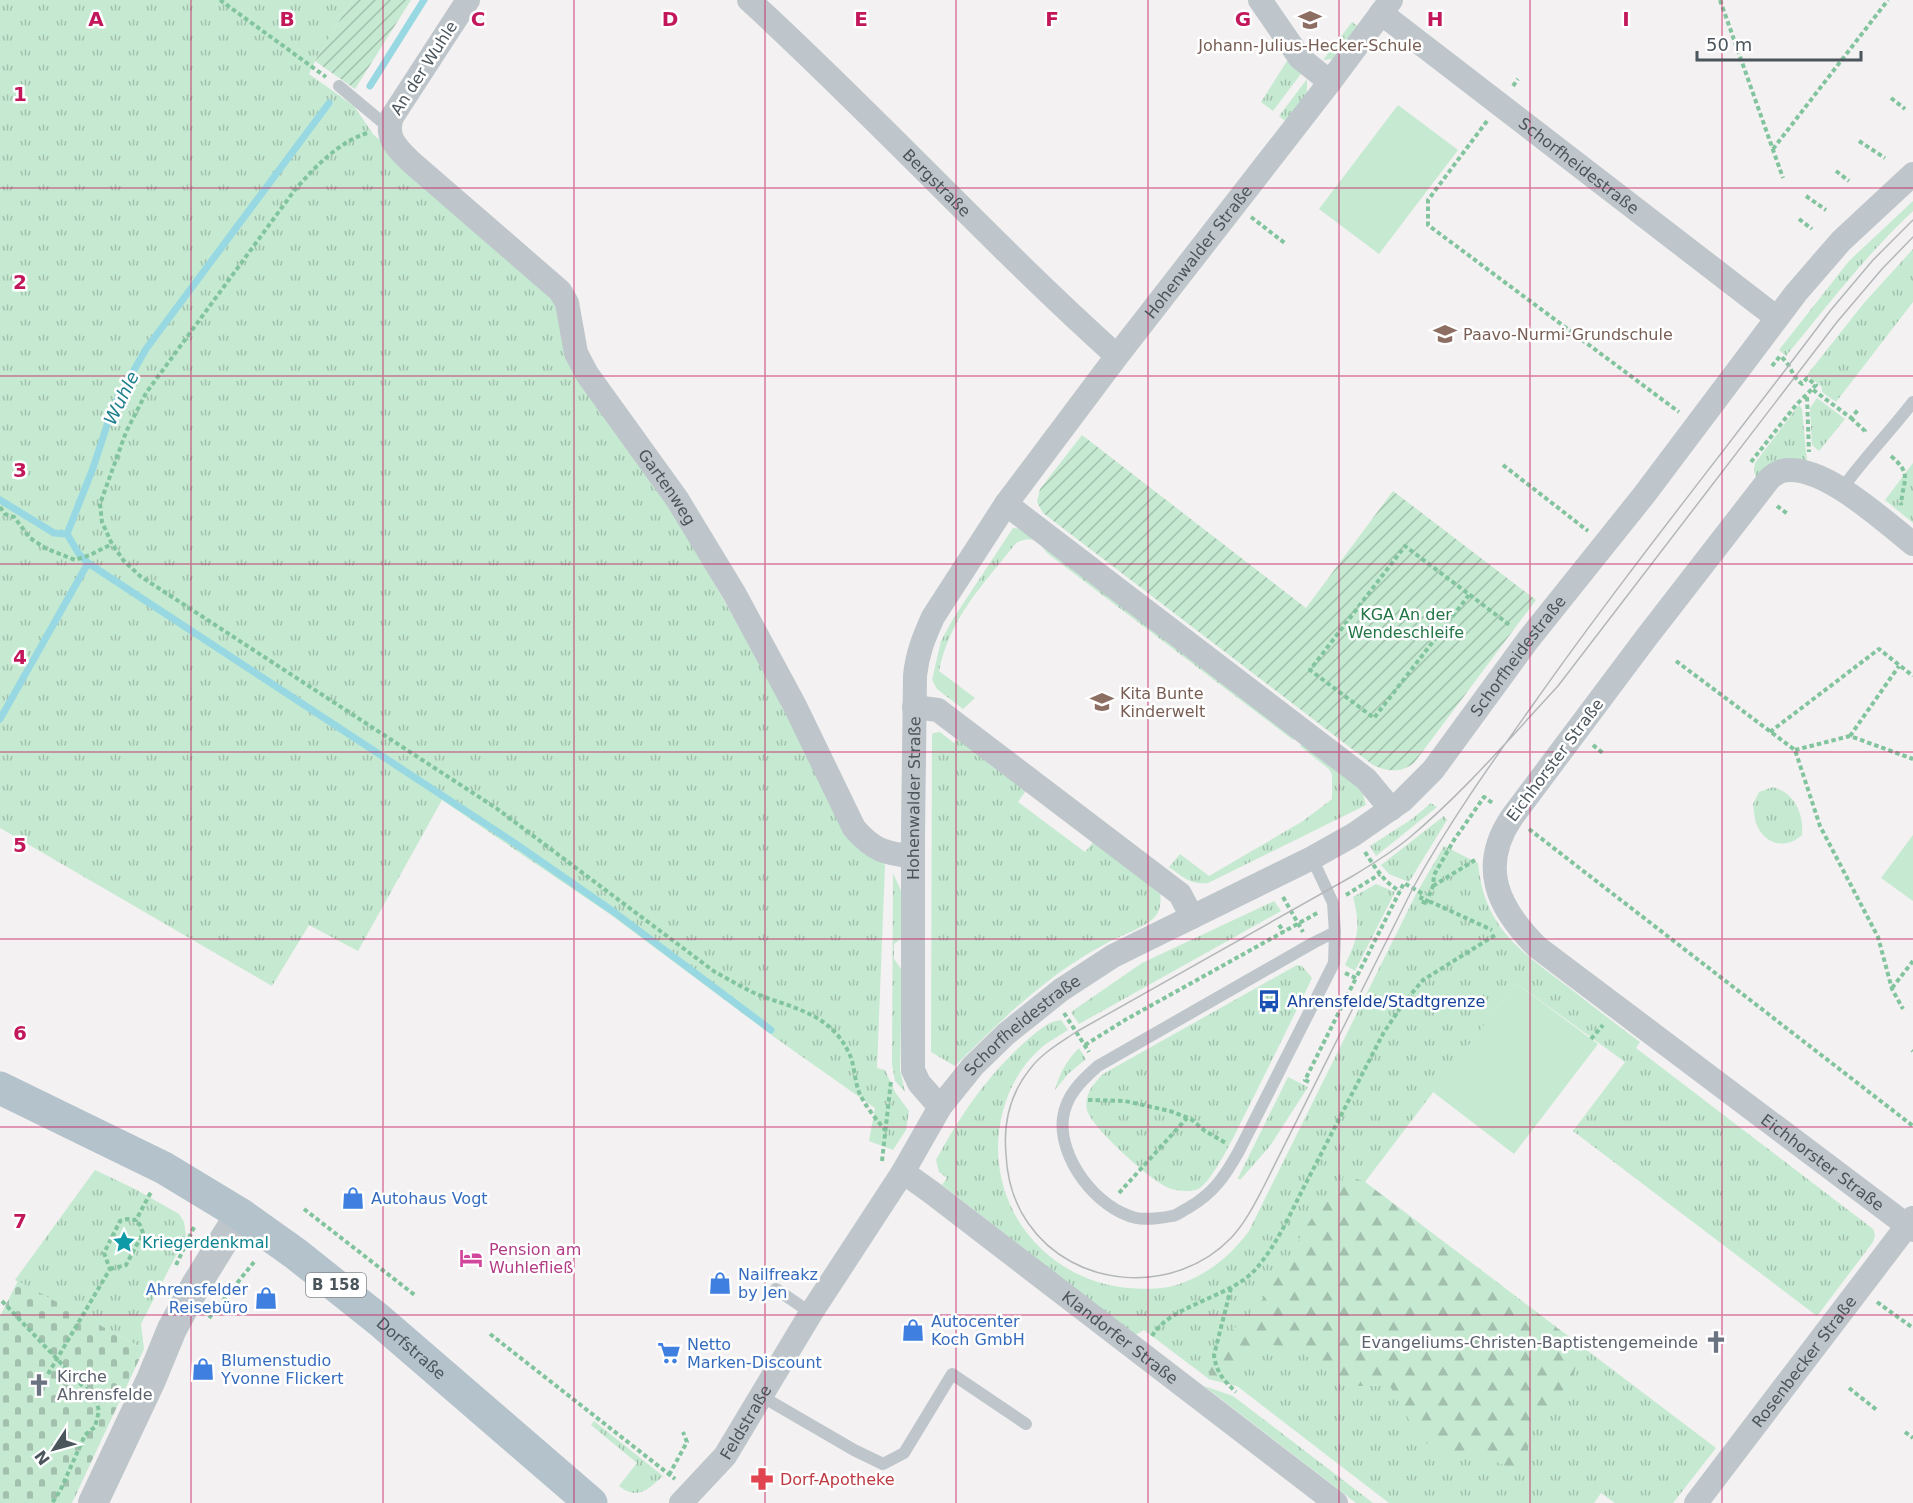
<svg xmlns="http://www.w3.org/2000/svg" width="1913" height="1503" viewBox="0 0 1913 1503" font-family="'DejaVu Sans',sans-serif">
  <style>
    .grass { fill: url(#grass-tufts) }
    .forest { fill: url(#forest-firs) }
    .cemetery { fill: url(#cemetery-stones) }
    .garden { fill: url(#garden-furrows) }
    .pitch { fill: #c5ead1 }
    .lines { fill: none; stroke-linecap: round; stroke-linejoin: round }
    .stream { stroke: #98d8e2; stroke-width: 7 }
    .path { stroke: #82c49e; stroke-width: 4; stroke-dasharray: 4.5 3; stroke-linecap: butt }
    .service { stroke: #bec6cb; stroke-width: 12 }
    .minor { stroke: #bec6cb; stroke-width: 24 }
    .tertiary { stroke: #bec6cb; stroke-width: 30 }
    .primary { stroke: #b4c2cc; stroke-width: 33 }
    .tram { stroke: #b4b7ba; stroke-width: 1.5 }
    .grid { fill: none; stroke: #c2185b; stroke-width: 1.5; stroke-opacity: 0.55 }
    .labels { text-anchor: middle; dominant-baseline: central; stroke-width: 5; stroke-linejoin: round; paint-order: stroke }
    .shield { fill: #fff; stroke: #81888d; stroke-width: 1.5 }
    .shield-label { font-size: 15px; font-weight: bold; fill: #4b555c }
    .education-label { font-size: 16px; fill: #785e54; stroke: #fff; text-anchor: start }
    .street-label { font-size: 16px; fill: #4b555c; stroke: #fff }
    .park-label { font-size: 16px; fill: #247546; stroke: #fff }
    .transit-label { font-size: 16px; fill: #164399; stroke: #fff; text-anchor: start }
    .shop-label { font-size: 16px; fill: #366cbe; stroke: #fff; text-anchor: start }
    .culture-label { font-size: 16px; fill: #0d838f; stroke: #fff; text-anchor: start }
    .hotel-label { font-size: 16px; fill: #b23c85; stroke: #fff; text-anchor: start }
    .worship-label { font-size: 16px; fill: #5b616d; stroke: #fff; text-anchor: end }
    .health-label { font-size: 16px; fill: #be3a42; stroke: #fff; text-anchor: start }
    .water-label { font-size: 18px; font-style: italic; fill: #1e7f8d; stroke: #fff }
    .grid-label { font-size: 20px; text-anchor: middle; font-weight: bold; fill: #c2185b; stroke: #fff; stroke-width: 5; stroke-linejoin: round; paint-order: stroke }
  </style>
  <defs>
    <pattern id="grass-tufts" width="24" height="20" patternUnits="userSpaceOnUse" patternTransform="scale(1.5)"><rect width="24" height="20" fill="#c5ead1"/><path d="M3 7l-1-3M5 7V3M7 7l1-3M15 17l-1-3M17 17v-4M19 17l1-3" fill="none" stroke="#a2c0ad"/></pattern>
    <pattern id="forest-firs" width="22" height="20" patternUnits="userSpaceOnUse" patternTransform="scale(1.5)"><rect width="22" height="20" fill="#c5ead1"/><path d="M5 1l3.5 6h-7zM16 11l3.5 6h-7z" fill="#a2c0ad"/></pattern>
    <pattern id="cemetery-stones" width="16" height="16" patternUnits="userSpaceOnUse" patternTransform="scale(1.5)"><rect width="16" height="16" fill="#c5ead1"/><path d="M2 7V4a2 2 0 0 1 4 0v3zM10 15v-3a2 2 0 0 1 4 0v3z" fill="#a2c0ad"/></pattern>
    <pattern id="garden-furrows" width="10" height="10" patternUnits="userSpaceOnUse" patternTransform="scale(1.5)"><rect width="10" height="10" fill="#c5ead1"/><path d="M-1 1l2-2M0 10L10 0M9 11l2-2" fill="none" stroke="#a2c0ad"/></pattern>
  </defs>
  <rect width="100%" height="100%" fill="#f3f1f1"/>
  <!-- grass -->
  <path class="grass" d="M0 0H352L315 61 309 74 354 106 373 134 548 290 863 846 885 865 877 1068 885 1070 895 1092 909 1111 906 1130 893 1150 869 1141 875 1108 777 1039 611 915 442 800 358 951 309 925 272 986 0 828Z
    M1352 22 1359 27 1332 59 1323 60Z
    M1292 57 1303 71 1273 111 1261 102 1287 61Z
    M1307 79V94L1288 123 1279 116Z
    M1913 201V211C1866 255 1827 306 1786 356L1779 350 1849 261Z
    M1913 249V302L1836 402 1822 392V387L1807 375 1864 303Z
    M1817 398 1845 419 1819 451 1812 445 1810 408Z
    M1799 405 1802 409 1807 463 1756 478 1754 470 1755 463Z
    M1913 463V523L1885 500Z
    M1013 528 1023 529 1296 735 1293 740 1047 553C1037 539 1031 536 1016 543 983 585 950 617 939 671L975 698 963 709 937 689 932 680 941 641 953 619Z
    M940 732 954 743 960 736 1027 789 1018 802 1085 852 1095 840 1160 892C1161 899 1161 908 1157 914 1149 927 1118 936 1105 944 1047 975 1001 1020 955 1066L931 1052 932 735 933 733Z
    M1304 741 1362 791 1366 805 1208 883C1190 885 1183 877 1169 867L1180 854 1209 876 1303 821 1332 799V774L1329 769 1300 746Z
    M1773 787C1795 793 1804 814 1802 835 1786 850 1764 845 1756 823 1754 817 1754 810 1753 804L1759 792Z
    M1431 803 1437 807 1376 856 1370 846 1412 819Z
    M1444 816 1447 820 1409 882 1389 874 1381 865Z
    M1444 846 1478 863C1484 927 1519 950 1567 986 1591 1005 1616 1024 1640 1042L1636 1048 1873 1229 1875 1235 1873 1242 1817 1316 1573 1131 1625 1062 1516 983 1365 1182 1716 1448 1673 1503H1615L1601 1493 1594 1503H1389L1237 1386 1209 1379 1144 1330 1135 1335 942 1185 947 1178 939 1172 936 1160C961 1114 987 1076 1026 1041 1037 1032 1046 1022 1061 1020L1068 1030C1059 1036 1049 1041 1041 1048 1012 1073 998 1112 998 1149 999 1223 1055 1281 1128 1288 1145 1289 1166 1290 1182 1283 1210 1273 1232 1254 1249 1231L1416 894Z
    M893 873 902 893 901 939 894 944V959L902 970 900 1070 905 1092 895 1081 892 1064Z
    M1376 884 1395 892 1355 971 1345 965C1358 938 1361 927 1353 897Z
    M1274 901 1281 911 1079 1024 1071 1012 1142 963Z
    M1297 965 1302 966 1312 978C1291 1022 1269 1066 1247 1110 1238 1128 1216 1176 1200 1188 1192 1193 1178 1191 1169 1188 1152 1182 1091 1127 1087 1110 1084 1095 1093 1084 1103 1074Z
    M1079 1048 1086 1059 1068 1074 1055 1090C1059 1074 1067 1060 1079 1048Z
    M1288 1077 1308 1087 1270 1146 1240 1180 1238 1178Z
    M95 1170 135 1189 179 1214 184 1222 186 1236 141 1324 144 1349 15 1280Z
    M1204 1386 1233 1396 1373 1503H1356Z
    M594 1421 663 1476C648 1489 638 1501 619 1486L637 1463 591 1425Z"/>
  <!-- forest -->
  <path class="forest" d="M1344 1174 1365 1182 1580 1346C1578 1359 1575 1375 1567 1386 1564 1391 1558 1396 1554 1400 1539 1416 1526 1437 1528 1460L1510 1468 1494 1461 1479 1451 1467 1456 1436 1452 1417 1434 1390 1386H1354L1300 1352 1282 1346 1263 1344 1245 1350 1237 1386 1209 1379 1212 1348 1249 1315 1268 1293 1287 1263 1303 1231 1319 1208 1340 1193Z"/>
  <!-- cemetery -->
  <path class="cemetery" d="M18 1281 144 1349 72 1503H0V1316Z"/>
  <!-- garden -->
  <path class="garden" d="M352 0H411L355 89 315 61Z
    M1082 435 1306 608 1393 491 1536 600 1414 763C1401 773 1388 772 1373 765L1043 513 1037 502 1040 489Z"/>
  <!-- pitch -->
  <path class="pitch" d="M1398 105 1458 150 1379 254 1319 209Z
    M1913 835V901L1881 878Z
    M1516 983 1598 1044 1514 1154 1433 1092Z"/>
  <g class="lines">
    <!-- stream -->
    <path class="stream" d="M370 86 424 0
      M0 500 54 533 67 534
      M88 563 510 840 614 912 771 1030
      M0 719 88 563 79 554 67 534 93 468 113 407 146 349 329 103"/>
    <!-- path -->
    <path class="path" d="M220 0 326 77
      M1720 0 1783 178
      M1429 23 1436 14
      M1513 86 1518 79
      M1891 98 1905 109
      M1487 121 1428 200V225L1679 412
      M367 133C337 143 314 168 294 191L146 393 126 432 100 504 102 522 112 544 124 561 140 576 496 808 715 972C728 979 740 986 752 992 789 1008 828 1011 848 1051 855 1064 854 1079 859 1092 865 1106 876 1119 885 1130
      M1859 141 1885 158
      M1773 149 1888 0
      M1836 171 1849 181
      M1806 196 1826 210
      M1251 217 1286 244
      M1799 219 1812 229
      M1772 366 1780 356C1793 366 1790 375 1802 384L1807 378 1816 385 1812 389 1851 418 1858 410
      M1807 397 1809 452
      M1851 418 1865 431V434
      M1891 456C1913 475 1903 479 1901 505
      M1751 462 1796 405 1812 389
      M1503 465 1588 531
      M1777 506 1789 515
      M0 507 5 514 14 517 30 538 45 548 75 560 90 555 112 544
      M1469 595 1374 718 1310 670 1405 546 1511 626
      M1676 661 1795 750 1820 826 1878 937 1892 989 1903 1009
      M1770 732 1879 649 1913 676
      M1850 736 1899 666
      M1593 745 1604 754
      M1795 750 1850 736 1913 759
      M1529 829 1913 1126
      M1365 852C1375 867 1384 883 1400 891
      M1433 886 1475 860
      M1346 895 1380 874
      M1283 897 1303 932
      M1426 903 1433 886 1434 875 1454 840 1484 797 1494 804
      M1279 925 1284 932
      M1345 973 1356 978 1404 883 1423 894 1420 901 1426 903 1431 902 1492 930
      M1892 988 1913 961
      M1064 1013 1089 1052
      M1591 1039 1603 1025
      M1085 1045 1125 1020 1319 912
      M1912 1050 1913 1051
      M1309 1082 1305 1080 1356 978
      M1088 1100 1125 1101 1170 1111 1191 1119 1205 1131 1226 1143
      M882 1161 891 1081
      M1119 1193 1187 1118
      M304 1209 416 1296
      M176 1265 195 1225
      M110 1269 126 1265 143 1233 140 1225 136 1220
      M1231 1288 1214 1355C1216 1372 1224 1381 1236 1392
      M2 1301 96 1400 99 1411 95 1427 85 1435 60 1491 52 1503
      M1877 1302 1913 1328
      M209 1318 254 1262
      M490 1334 675 1479
      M1152 1336C1170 1305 1229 1298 1255 1270 1277 1245 1291 1212 1306 1183 1332 1133 1358 1082 1384 1032L1403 1004 1423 980 1497 934
      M48 1374 110 1269 104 1253 120 1221 128 1219 136 1220 151 1192
      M1849 1388 1878 1411
      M1905 1432 1913 1438
      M669 1475 687 1442 683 1432"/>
    <!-- service -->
    <path class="service" d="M339 86 388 127
      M1842 489C1864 458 1890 432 1913 402
      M1312 858 1333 903 1335 932 1334 963 1239 1151C1225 1176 1214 1193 1188 1208 1183 1210 1178 1215 1172 1216 1163 1218 1145 1220 1136 1218 1097 1209 1058 1158 1063 1118 1066 1095 1082 1080 1098 1066L1313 943 1335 932
      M776 1289 811 1313
      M761 1396 854 1450 883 1464 904 1453 952 1374 1026 1424"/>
    <!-- minor -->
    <g class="minor">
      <path id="s1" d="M468 0 392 117C385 137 396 147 410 161L560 291 567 303 576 353 587 374 677 499 734 593 795 706 854 828C873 850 885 854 913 856"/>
      <path id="s2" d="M749 0C875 115 990 242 1117 356"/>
      <path d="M1260 0 1300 58 1330 82"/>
      <path id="s3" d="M1381 13 1777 318"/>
      <path d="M1006 504 1366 779 1391 809"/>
      <path id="s4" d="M1913 544C1884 521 1821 462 1782 471 1778 472 1774 475 1770 478L1646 638 1512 817C1478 867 1498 908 1537 947L1913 1230"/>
      <path d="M914 707 938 710 1180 894 1192 917"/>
      <path id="s5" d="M940 1107 919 1083 913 1070V835L915 676C917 654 924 637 933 617L1006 504 1117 356 1330 82 1391 0"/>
      <path id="s6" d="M903 1172 931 1192 1336 1503"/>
      <path id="s7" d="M681 1503 725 1456 811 1313 903 1172 940 1107 973 1066 1006 1034 1061 990 1113 956 1312 858 1353 835 1402 801 1433 770 1528 640 1644 495 1796 293 1841 241 1913 174"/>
      <path id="s8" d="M1696 1503 1913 1218"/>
    </g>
    <!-- tertiary -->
    <path class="tertiary" d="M93 1503 151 1380 172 1329 196 1285 240 1214"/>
    <!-- primary -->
    <path class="primary" id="s9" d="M0 1088 164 1168 240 1214 296 1254 379 1320 591 1503"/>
    <!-- tram -->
    <path class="tram" d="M1913 220 1873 260 1830 311C1731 443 1627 571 1532 706 1490 765 1448 824 1413 888L1263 1188C1254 1205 1245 1223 1231 1238 1175 1296 1074 1290 1028 1223 1014 1203 1007 1178 1006 1154 1003 1122 1010 1094 1030 1069 1042 1053 1060 1043 1076 1032L1351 877C1371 865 1391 853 1409 838 1463 793 1510 738 1558 686L1837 322 1882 269 1913 237"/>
  </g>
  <!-- grid -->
  <path class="grid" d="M191 0V1503M383 0V1503M574 0V1503M765 0V1503M956 0V1503M1148 0V1503M1339 0V1503M1530 0V1503M1722 0V1503M0 188H1913M0 376H1913M0 564H1913M0 752H1913M0 939H1913M0 1127H1913M0 1315H1913"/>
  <!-- icons -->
  <defs>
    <g id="school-bare" transform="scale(1.8)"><path d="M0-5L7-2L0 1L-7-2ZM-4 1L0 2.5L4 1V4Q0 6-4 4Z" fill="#8d6e63" stroke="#fff" stroke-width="2.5" paint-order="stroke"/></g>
    <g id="bus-bare" transform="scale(1.8)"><path d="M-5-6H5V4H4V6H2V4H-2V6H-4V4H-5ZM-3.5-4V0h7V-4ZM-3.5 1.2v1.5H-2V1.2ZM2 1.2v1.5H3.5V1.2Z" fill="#1a4fb4" stroke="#fff" stroke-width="2.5" paint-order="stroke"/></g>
    <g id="shop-bare" transform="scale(1.8)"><path d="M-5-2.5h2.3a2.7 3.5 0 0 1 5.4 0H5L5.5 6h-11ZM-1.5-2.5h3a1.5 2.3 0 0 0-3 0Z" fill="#3f7fe0" stroke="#fff" stroke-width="2.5" paint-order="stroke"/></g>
    <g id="sight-bare" transform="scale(1.8)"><path d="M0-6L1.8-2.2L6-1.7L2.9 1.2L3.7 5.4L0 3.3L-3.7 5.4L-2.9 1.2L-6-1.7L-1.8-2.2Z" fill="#0f9aa8" stroke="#fff" stroke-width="2.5" paint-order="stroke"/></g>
    <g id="hotel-bare" transform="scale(1.8)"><path d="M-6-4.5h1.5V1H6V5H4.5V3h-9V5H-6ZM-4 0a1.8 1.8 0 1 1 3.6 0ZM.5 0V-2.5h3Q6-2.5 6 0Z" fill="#d1479c" stroke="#fff" stroke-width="2.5" paint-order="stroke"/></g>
    <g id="church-bare" transform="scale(1.8)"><path d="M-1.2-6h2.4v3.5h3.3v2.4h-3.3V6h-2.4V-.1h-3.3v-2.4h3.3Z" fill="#6b7280" stroke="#fff" stroke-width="2.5" paint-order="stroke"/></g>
    <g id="supermarket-bare" transform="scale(1.8)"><path d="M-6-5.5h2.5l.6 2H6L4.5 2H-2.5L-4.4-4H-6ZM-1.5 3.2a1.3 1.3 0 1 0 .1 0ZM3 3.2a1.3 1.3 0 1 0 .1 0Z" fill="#3f7fe0" stroke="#fff" stroke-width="2.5" paint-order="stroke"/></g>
    <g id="pharmacy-bare" transform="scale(1.8)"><path d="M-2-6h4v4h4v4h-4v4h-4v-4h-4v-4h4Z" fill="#e0444e" stroke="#fff" stroke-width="2.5" paint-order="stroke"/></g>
  </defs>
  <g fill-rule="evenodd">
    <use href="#school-bare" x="1310" y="20"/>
    <use href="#school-bare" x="1445" y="334"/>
    <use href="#school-bare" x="1102" y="702"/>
    <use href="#bus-bare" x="1269" y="1001"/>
    <use href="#shop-bare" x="353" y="1198"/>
    <use href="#sight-bare" x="124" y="1242"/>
    <use href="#hotel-bare" x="471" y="1258"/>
    <use href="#shop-bare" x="720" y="1283"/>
    <use href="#shop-bare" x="266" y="1298"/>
    <use href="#shop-bare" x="913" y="1330"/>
    <use href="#church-bare" x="1716" y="1342"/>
    <use href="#supermarket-bare" x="669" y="1353"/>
    <use href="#shop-bare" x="203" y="1369"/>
    <use href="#church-bare" x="39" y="1385"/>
    <use href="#pharmacy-bare" x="762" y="1479"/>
  </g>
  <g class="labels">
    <!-- shield labels -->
    <rect class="shield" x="306" y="1273" width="60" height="24" rx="4.5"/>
    <g class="shield-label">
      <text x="336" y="1285">B 158</text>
    </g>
    <!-- education labels -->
    <g class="education-label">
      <text x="1310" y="45" text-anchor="middle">Johann-Julius-Hecker-Schule</text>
      <text x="1463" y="334">Paavo-Nurmi-Grundschule</text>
      <text x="1120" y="693">Kita Bunte<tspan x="1120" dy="18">Kinderwelt</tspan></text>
    </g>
    <!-- street labels -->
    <g class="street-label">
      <text transform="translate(424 68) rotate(-57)">An der Wuhle</text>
      <text stroke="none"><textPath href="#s3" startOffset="250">Schorfheidestraße</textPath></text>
      <text stroke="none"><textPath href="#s2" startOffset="262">Bergstraße</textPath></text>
      <text stroke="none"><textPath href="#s5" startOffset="954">Hohenwalder Straße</textPath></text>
      <text stroke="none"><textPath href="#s1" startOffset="616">Gartenweg</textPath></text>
      <text stroke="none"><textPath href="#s7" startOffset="1220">Schorfheidestraße</textPath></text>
      <text transform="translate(1555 760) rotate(-53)">Eichhorster Straße</text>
      <text stroke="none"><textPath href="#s5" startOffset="318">Hohenwalder Straße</textPath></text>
      <text stroke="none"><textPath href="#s7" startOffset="591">Schorfheidestraße</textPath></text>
      <text stroke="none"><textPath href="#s4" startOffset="1098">Eichhorster Straße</textPath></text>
      <text stroke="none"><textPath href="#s6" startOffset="273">Klandorfer Straße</textPath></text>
      <text stroke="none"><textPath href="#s9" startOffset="489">Dorfstraße</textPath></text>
      <text stroke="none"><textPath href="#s8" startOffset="178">Rosenbecker Straße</textPath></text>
      <text stroke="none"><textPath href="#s7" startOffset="104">Feldstraße</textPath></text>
    </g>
    <!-- park labels -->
    <g class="park-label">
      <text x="1406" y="614">KGA An der<tspan x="1406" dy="18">Wendeschleife</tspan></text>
    </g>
    <!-- transit labels -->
    <g class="transit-label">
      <text x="1287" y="1001">Ahrensfelde/Stadtgrenze</text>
    </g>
    <!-- shop labels -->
    <g class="shop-label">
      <text x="371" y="1198">Autohaus Vogt</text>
      <text x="738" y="1274">Nailfreakz<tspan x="738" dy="18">by Jen</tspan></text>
      <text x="248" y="1289" text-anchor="end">Ahrensfelder<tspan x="248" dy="18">Reisebüro</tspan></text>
      <text x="931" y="1321">Autocenter<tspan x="931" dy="18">Koch GmbH</tspan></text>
      <text x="687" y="1344">Netto<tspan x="687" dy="18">Marken-Discount</tspan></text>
      <text x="221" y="1360">Blumenstudio<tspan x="221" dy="18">Yvonne Flickert</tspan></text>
    </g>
    <!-- culture labels -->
    <g class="culture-label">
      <text x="142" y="1242">Kriegerdenkmal</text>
    </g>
    <!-- hotel labels -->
    <g class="hotel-label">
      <text x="489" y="1249">Pension am<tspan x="489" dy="18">Wuhlefließ</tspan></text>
    </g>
    <!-- worship labels -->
    <g class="worship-label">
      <text x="1698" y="1342">Evangeliums-Christen-Baptistengemeinde</text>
      <text x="57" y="1376" text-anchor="start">Kirche<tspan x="57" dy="18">Ahrensfelde</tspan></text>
    </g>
    <!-- health labels -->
    <g class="health-label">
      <text x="780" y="1479">Dorf-Apotheke</text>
    </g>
    <!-- water labels -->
    <g class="water-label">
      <text transform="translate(121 398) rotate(-64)">Wuhle</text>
    </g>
  </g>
  <g class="grid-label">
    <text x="96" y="26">A</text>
    <text x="287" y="26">B</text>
    <text x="478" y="26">C</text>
    <text x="670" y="26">D</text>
    <text x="861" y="26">E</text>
    <text x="1052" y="26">F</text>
    <text x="1243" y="26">G</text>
    <text x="1435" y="26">H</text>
    <text x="1626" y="26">I</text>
    <text x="20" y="101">1</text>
    <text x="20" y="289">2</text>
    <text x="20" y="477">3</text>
    <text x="20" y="664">4</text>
    <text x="20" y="852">5</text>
    <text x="20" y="1040">6</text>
    <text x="20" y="1228">7</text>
  </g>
  <!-- north arrow -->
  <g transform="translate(54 1449) rotate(234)" stroke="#ffffff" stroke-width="4.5" paint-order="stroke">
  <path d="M0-4.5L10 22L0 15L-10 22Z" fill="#4b555c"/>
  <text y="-9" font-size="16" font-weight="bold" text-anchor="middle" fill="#4b555c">N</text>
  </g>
  <!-- scale -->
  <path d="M1697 51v9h164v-9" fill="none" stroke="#4b555c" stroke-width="3"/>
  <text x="1706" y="51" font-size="18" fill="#4b555c" stroke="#ffffff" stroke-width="4.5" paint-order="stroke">50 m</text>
</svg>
